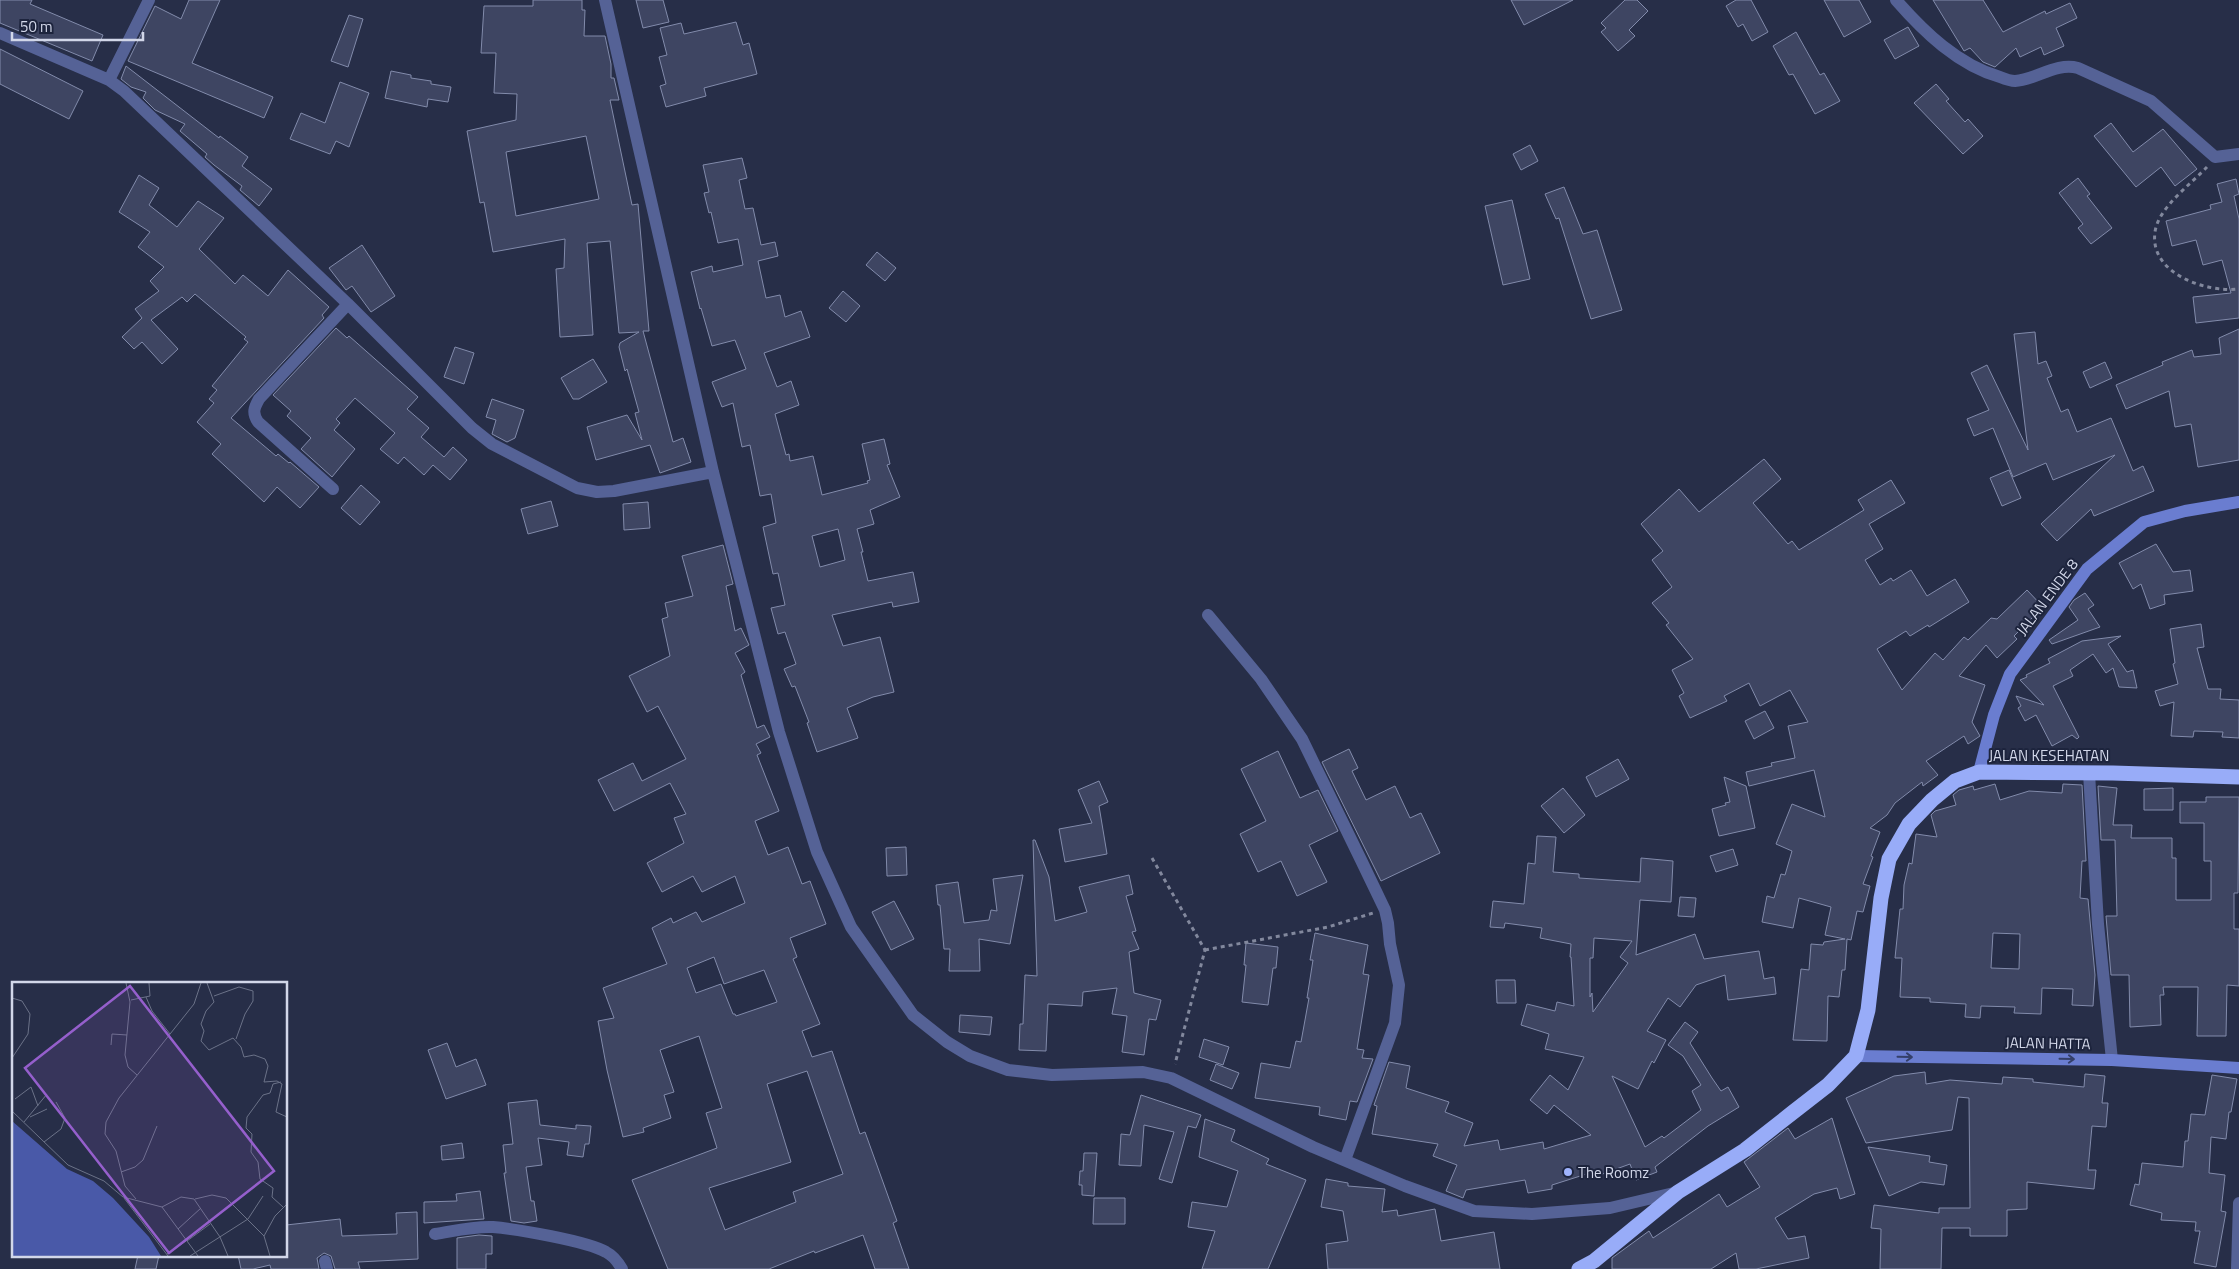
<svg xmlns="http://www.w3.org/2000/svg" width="2239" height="1269" viewBox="0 0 2239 1269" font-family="'Titillium Web',sans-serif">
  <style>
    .building { fill: #3e4562; stroke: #828bab; fill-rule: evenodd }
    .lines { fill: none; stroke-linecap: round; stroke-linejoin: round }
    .path { stroke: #82889d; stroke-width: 3; stroke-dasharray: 4 4; stroke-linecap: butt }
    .street { stroke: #556296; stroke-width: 12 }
    .secondary { stroke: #6a7dd0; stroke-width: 12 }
    .highway { stroke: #98acf8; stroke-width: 15 }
    .oneway { stroke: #343f69 }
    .poi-dot { fill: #9fb3fd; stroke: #1d243d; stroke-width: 2 }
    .labels { text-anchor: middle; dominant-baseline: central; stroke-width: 4; stroke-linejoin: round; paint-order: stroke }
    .street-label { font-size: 15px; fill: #d2d7e9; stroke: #1d243d }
    .poi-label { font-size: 15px; fill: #d2d7e9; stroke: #1d243d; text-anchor: start }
    .inset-road { fill: none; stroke: #6b7288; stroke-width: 1 }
    .view { fill: #955fcc; fill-opacity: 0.15; stroke: #955fcc; stroke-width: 2.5 }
    .inset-edge { fill: none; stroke: #d2d7e9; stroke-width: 2.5 }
  </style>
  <rect width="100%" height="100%" fill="#272e48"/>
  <!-- building -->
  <path class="building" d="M0 0H32L30 4 103 35 92 61 0 23Z
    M189 0H220L192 63 273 97 264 118 128 61 155 6 181 19Z
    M533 0H582V10H585L584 36H605L611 64V78H614L619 100H610L632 205 638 204 649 331H643L673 442 683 438 691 462 660 473 650 445 596 460 587 427 627 415 642 440 635 413 639 412 627 369 625 371 619 347 620 343 639 332 619 333 610 241 587 243 593 335 560 337 556 269 564 268 565 239 493 252 484 202 480 203 467 131 516 120 517 94 494 93 496 53H481L484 6H533ZM586 136 599 199 516 216 506 152Z
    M636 0H663L669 22 643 28Z
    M1511 0H1573L1524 25Z
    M1625 0H1637L1648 11 1629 30 1635 36 1618 51 1601 32 1606 28 1601 23Z
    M1736 0H1751L1768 32 1752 41 1743 24 1738 27 1726 6Z
    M1824 0H1859L1871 22 1844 37Z
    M1933 0H1983L2003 32 2045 11 2046 14 2070 3 2077 18 2056 28 2064 46 2044 55 2041 47 2020 57 2016 48 1995 67 1983 62 1970 48 1964 51Z
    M349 15 363 19 348 67 331 61Z
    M736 22 743 45 749 43 757 74 704 88 706 96 666 107 660 86 666 84 659 57 667 55 660 28 681 23 684 34Z
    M1908 27 1919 46 1895 59 1884 40Z
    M1796 32 1820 75 1824 73 1840 101 1815 114 1793 74 1789 75 1773 46Z
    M0 49 83 91 69 119 0 84Z
    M126 66 219 138 220 136 248 157 242 166 272 189 259 206 240 190 242 186 214 165 205 157 207 154 180 131 185 124 155 110 143 98 146 92 131 87 121 79Z
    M391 71 411 75V78L431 81V84L451 87 448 102 428 99 427 107 385 98Z
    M340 82 369 93 349 147 336 141 330 154 290 139 301 113 325 123Z
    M1936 84 1949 99 1946 101 1965 122 1968 119 1983 136 1963 154 1914 103Z
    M2111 123 2133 152 2163 129 2197 169 2175 186 2161 167 2136 187 2094 136Z
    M1530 145 1538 161 1521 170 1513 154Z
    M742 158 747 178 739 180 745 209 753 208 761 245 775 242 778 256 758 261 766 298 780 295 785 317 801 311 810 337 764 353 777 387 791 381 799 405 775 414 786 455 789 454 790 461 813 456 822 495 868 483 867 481 870 480 862 444 884 439 890 464 887 465 900 497 870 510 874 524 857 529 863 552H861L868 581 913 572 919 602 893 607 892 602 832 615 843 646 880 637 894 692 873 697 847 708 858 738 817 752 807 723 809 722 795 686 792 687 784 669 796 664 785 632 778 634 771 608 785 605 778 573 773 574 763 527 776 523 771 494 760 496 750 445 742 447 733 403 722 407 712 382 746 369 735 340 712 346 701 308 700 309 691 272 712 266 713 272 743 265 738 239 718 243 711 212 709 213 704 193 709 192 703 165ZM838 529 845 560 820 567 812 536Z
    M139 175 159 188 149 205 177 227 198 201 224 218 199 249 235 284 243 275 268 296 288 270 329 307 322 315 324 318 231 418 276 456 278 454 289 463 290 462 319 487 300 508 277 487 264 502 212 454 221 444 197 422 214 403 209 399 217 390 212 386 248 342 244 339 246 337 195 294 187 302 182 297 151 320 178 349 162 364 142 342 134 349 122 337 142 318 135 309 159 291 150 281 164 267 138 247 150 232 119 212Z
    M2078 178 2090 194 2087 196 2112 228 2091 244 2078 228 2083 224 2059 193Z
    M2236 179 2239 194 2234 196 2239 219V318L2196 323 2193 297 2231 293 2222 260 2203 265 2196 240 2172 246 2166 221 2211 209 2210 205 2222 202 2217 184Z
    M1564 187 1583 234 1597 230 1622 310 1591 319 1559 218 1556 219 1545 194Z
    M1512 200 1530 279 1503 285 1485 206Z
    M362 245 395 296 371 312 352 286 346 290 329 268Z
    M877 252 896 268 885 281 866 265Z
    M843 291 860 306 846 322 829 308Z
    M336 328 347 338 349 336 418 397 407 409 429 428 421 437 444 457 453 447 467 460 450 480 433 465 424 475 404 457 398 464 380 449 395 433 355 398 336 419 340 423 334 430 355 449 332 477 301 449 311 438 287 416 291 411 273 395Z
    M2239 329V460L2198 467 2191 424 2175 427 2169 391 2126 409 2116 385 2163 365 2162 362 2192 350 2194 357 2221 354 2219 338Z
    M2035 332 2038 364 2046 361 2052 376 2047 378 2061 412 2068 409 2077 432 2111 418 2133 471 2143 466 2154 491 2094 516 2091 509 2057 541 2041 524 2115 455 2053 480 2046 463 2013 477 1993 428 1974 436 1967 419 1989 410 1971 373 1987 365 2028 450 2014 334Z
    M455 347 474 353 464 384 444 377Z
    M593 359 607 382 579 399H573L561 378Z
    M2105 362 2112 378 2090 388 2083 372Z
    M492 399 524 410 515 438 507 442 492 434 496 420 486 417Z
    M1764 459 1781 479 1753 503 1788 544 1792 541 1799 550 1864 510 1858 500 1891 480 1905 503 1869 524 1883 549 1865 560 1880 585 1891 578 1893 581 1911 570 1927 596 1955 579 1969 602 1929 627 1928 625 1910 636 1906 631 1877 649 1902 690 1935 653 1943 660 1964 637 1968 640 1991 618 1997 619 2027 590 2043 607 2014 636 2017 639 1997 658 1986 645 1959 676 1985 685 1972 722 1980 736 1968 744 1964 736 1926 761 1938 775 1923 786 1922 782 1895 803 1887 815 1870 828 1880 832 1871 856 1873 857 1863 884 1870 886 1863 912 1857 911 1851 940 1847 939 1845 970H1842L1839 997 1828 996 1827 1041 1793 1040 1801 969 1809 970 1811 944 1823 945 1824 942 1845 939 1825 935 1831 907 1799 898 1793 928 1762 922 1767 896 1774 898 1781 874 1785 875 1792 851 1776 844 1792 804 1825 817 1814 770 1749 786 1746 772 1772 766 1771 763 1795 758 1788 726 1808 722 1790 690 1760 706 1749 683 1724 696 1727 701 1690 718 1679 696 1684 693 1672 670 1693 659 1666 625 1669 623 1652 603 1672 587 1652 560 1663 551 1641 524 1679 489 1699 512Z
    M2009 470 2021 498 2002 506 1990 478Z
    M361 485 380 502 360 525 341 508Z
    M551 501 558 526 528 534 521 509Z
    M648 502 650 528 624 530 623 504Z
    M2156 544 2173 572 2190 570 2193 591 2164 595 2165 604 2150 609 2141 584 2133 589 2119 563Z
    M723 545 733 584 726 586 735 631 741 628 749 645 735 653 745 672 741 675 757 728 764 725 770 737 756 744 761 753 757 755 779 811 755 821 768 855 788 847 802 884 810 881 826 924 790 938 797 957 793 959 820 1024 802 1031 812 1057 832 1051 860 1134 865 1132 897 1221 893 1223 909 1269H875L863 1235 815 1253 814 1251 769 1269H668L632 1180 717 1148 706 1113 722 1108 699 1036 660 1050 674 1092 664 1095 671 1118 643 1128 644 1132 623 1137 607 1070 598 1021 614 1018 603 988 667 964 652 928 671 918 673 923 696 912 702 922 745 903 735 876 702 892 693 876 662 892 647 863 684 843 674 818 686 814 670 783 614 811 598 780 633 763 642 781 686 759 658 706 647 712 629 676 670 656 662 619 668 617 665 603 693 596 682 556ZM714 957 724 984 764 970 777 1002 736 1016 735 1014H733L721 984 696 993 687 968ZM807 1071 843 1174 793 1192 796 1202 725 1230 709 1188 791 1162 767 1084Z
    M2085 593 2094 605 2088 609 2100 627 2052 644 2049 640 2078 620 2069 607 2074 600Z
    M2201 624 2204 647 2197 648 2208 689H2221L2220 699 2239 700V738L2222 737 2223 732 2194 731 2193 737 2171 736 2174 702 2160 706 2155 691 2178 684 2173 664 2175 663 2170 629Z
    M2121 636 2108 644 2127 672 2133 670 2137 688 2119 687 2113 668 2106 673 2093 654 2070 670 2073 676 2053 686 2079 737 2077 739 2072 735 2052 746 2036 715 2025 721 2018 708 2021 706 2016 696 2044 705 2020 680 2027 677 2026 675 2050 663 2048 659 2082 641Z
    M1765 711 1774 728 1754 739 1745 721Z
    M1349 749 1358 768 1352 771 1366 800 1395 786 1410 818 1421 813 1440 853 1381 881 1322 762Z
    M1278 751 1300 798 1318 790 1338 831 1309 845 1327 882 1297 896 1281 861 1258 872 1240 834 1266 821 1241 769Z
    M1618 759 1629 779 1596 797 1586 777Z
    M1724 777 1746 786 1755 828 1719 836 1712 809 1726 805 1725 803 1730 802Z
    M1099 781 1108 802 1099 806 1107 854 1065 862 1059 829 1092 823 1078 790Z
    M1995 784 2000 800 2029 791 2062 793 2063 784 2082 785 2086 861H2082L2080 898 2088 899 2095 975 2093 1006 2072 1005 2073 989 2042 988 2041 1014 2014 1013 2015 1007 1981 1006 1980 1018 1965 1017 1966 1004 1930 1002V998L1900 997 1902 958H1895L1900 909H1903L1904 885 1909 863 1912 864 1916 834 1937 837 1931 815 1935 811 1956 805 1953 795 1959 790 1973 786 1974 790ZM1993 933 2020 934 2019 969 1991 968Z
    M2098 786 2117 788 2113 825H2132L2131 838H2172V858H2176V900H2211V861H2204V823H2180V802H2206V797H2239L2238 893H2234V929H2239V986L2227 985 2226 1036H2197L2198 987H2163L2164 995H2160L2161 1025 2130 1027 2129 975H2111L2106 916H2117L2115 840H2101Z
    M1563 788 1585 815 1564 833 1541 806Z
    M2173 788V810H2144V789Z
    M1537 836 1556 837 1553 872 1579 874V878L1640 882 1641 858 1673 861 1671 902 1640 900 1636 955 1695 934 1704 959 1759 951 1764 979 1774 977 1776 994 1728 1000 1725 975 1696 985 1680 1007 1668 998 1647 1031 1666 1040 1654 1063 1652 1061 1638 1089 1612 1076 1645 1147 1662 1136 1664 1138 1701 1110 1692 1091 1701 1085 1683 1056 1668 1045 1685 1022 1698 1032 1690 1043 1712 1078 1721 1091 1728 1087 1739 1107 1708 1126 1655 1167 1657 1172 1636 1180 1630 1164 1597 1176 1596 1171 1552 1185V1189L1528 1193 1525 1180 1466 1190 1463 1198 1446 1191 1457 1165 1433 1156 1438 1144 1372 1134 1377 1106 1374 1105 1389 1062 1410 1066 1406 1088 1449 1102 1445 1112 1473 1123 1464 1146 1498 1140 1500 1150 1543 1142 1544 1149 1591 1135 1554 1105 1547 1114 1530 1100 1550 1075 1568 1090 1584 1057 1545 1049 1549 1034 1521 1025 1527 1004 1555 1011 1557 1002 1574 1006 1571 957H1570L1571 944 1540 938 1542 928 1505 923 1504 928 1490 927 1493 901 1524 904 1528 863 1535 864ZM1594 938 1632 941 1620 957 1628 963 1593 1012 1592 993 1590 997V958H1593Z
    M1033 840H1035L1049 877 1055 921 1087 912 1079 887 1129 875 1133 894 1126 896 1136 931 1132 932 1139 949 1129 952 1134 993 1161 1000 1156 1020 1149 1019 1144 1055 1122 1052 1127 1016 1112 1014 1117 988 1083 992 1082 1006 1048 1004 1046 1051 1019 1050 1020 1024H1023L1025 975 1037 976Z
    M906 847 907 875 887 876 886 848Z
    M1733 849 1738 865 1716 872 1710 856Z
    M1023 875 1010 944 979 939 980 971H949L950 949H944L940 905H938L936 885 958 882 964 923 989 920 991 910 997 911 993 879Z
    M1680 897 1696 898 1694 917 1678 916Z
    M894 901 914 939 891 950 872 912Z
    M1315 933 1368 945 1363 974 1369 975 1357 1049 1364 1050 1362 1058 1373 1059 1357 1102 1350 1101 1346 1120 1319 1115 1320 1107 1255 1098 1261 1063 1290 1068 1296 1041 1301 1042 1309 998H1307L1313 960H1310Z
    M1246 943 1278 947 1276 968H1273L1268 1005 1242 1002 1246 965H1244Z
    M1496 980H1515L1516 1003H1497Z
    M960 1015 992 1017 990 1035 959 1032Z
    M1204 1039 1229 1047 1223 1065 1199 1057Z
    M447 1043 456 1067 476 1059 486 1085 446 1099 428 1050Z
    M1216 1064 1239 1073 1232 1089 1210 1080Z
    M1925 1072 1926 1084 1950 1080 2002 1084 2003 1077 2033 1079V1082L2084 1087 2085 1074 2105 1076 2102 1103H2108L2106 1127 2092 1126 2088 1170H2096L2094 1189 2027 1182V1209L2007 1210V1236H1970V1228H1942L1941 1269H1880L1881 1229 1871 1228 1874 1205 1939 1213V1208H1970L1969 1098 1958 1097 1952 1130 1866 1143 1846 1098 1894 1076Z
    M2212 1075 2237 1079 2231 1112H2229L2226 1139 2211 1137 2209 1173 2225 1175 2221 1211 2226 1212 2216 1267 2194 1263 2200 1231H2195L2196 1222 2161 1220 2162 1213 2130 1205 2135 1184 2139 1185 2142 1163 2183 1167 2185 1141H2188L2191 1114 2205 1115Z
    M1141 1095 1201 1115 1196 1128 1188 1126 1172 1183 1159 1179 1174 1132 1144 1125 1141 1166 1119 1165 1121 1134 1130 1135Z
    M537 1100 540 1125 576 1129V1125L591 1126 589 1144H585L583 1157 567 1155 569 1142 538 1138 542 1165 526 1167 531 1201H534L537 1221 524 1223 511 1221 504 1173H506L503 1145 513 1144 508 1103Z
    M1832 1118 1855 1194 1840 1199 1837 1188 1814 1194 1775 1218 1788 1239 1805 1236 1809 1258 1756 1269H1739L1736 1253 1711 1269H1612V1258L1649 1231 1653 1238 1719 1194 1727 1207 1760 1187 1744 1162 1788 1128 1795 1139Z
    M1205 1119 1235 1130 1231 1141 1269 1159 1266 1164 1306 1180 1268 1269H1202L1215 1231 1188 1227 1192 1202 1227 1207 1238 1171 1199 1157Z
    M462 1143 464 1158 442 1160 441 1146Z
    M1868 1147 1930 1156 1929 1162 1947 1165 1944 1185 1921 1182 1889 1196Z
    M1084 1153H1097L1094 1196 1082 1195V1185H1079L1080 1171H1083Z
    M1326 1179 1348 1183V1186L1385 1189 1382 1212 1397 1210 1398 1216 1435 1209 1441 1241 1494 1232 1500 1269H1328L1326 1244 1348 1241 1343 1211 1321 1207Z
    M480 1191 484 1219 424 1223V1202L457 1201 456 1194Z
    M1094 1198H1125V1224H1093Z
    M417 1212 418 1259 358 1262 360 1269H335L331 1256 324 1253 317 1258 319 1269H271L270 1265 253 1269H241L238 1255H286V1225L340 1219 342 1236 397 1234 396 1213Z
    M479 1235 492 1236V1254H486V1269H457V1238Z
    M138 1255H159L156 1269H135Z"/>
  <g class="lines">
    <!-- path -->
    <path class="path" d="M2207 167C2191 184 2158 208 2155 232 2149 274 2207 293 2239 289
      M1152 858 1205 950 1175 1064
      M1205 950 1328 927 1373 913"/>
    <!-- street -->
    <path class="street" d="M605 0 713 472 779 732 817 852 851 927 913 1015 947 1042 970 1056 1008 1070 1052 1075 1143 1072 1171 1078 1313 1147 1405 1186 1474 1211 1532 1214 1610 1208 1678 1192
      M1896 0C1924 32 1958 65 2000 77 2005 79 2010 81 2015 81 2036 80 2056 62 2078 68L2151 101 2215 157 2239 154
      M0 33 109 80 124 91 348 304 472 428 492 444 577 488 597 492 614 491 713 472
      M109 80 149 0
      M333 489 258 422C252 413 254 408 259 399L348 304
      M1208 615 1261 679 1302 739 1361 860 1385 910 1388 923 1390 944 1399 985 1395 1023 1345 1160
      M2089 773 2098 924 2112 1060
      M435 1234C454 1231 473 1226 493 1227 516 1229 587 1241 606 1252 614 1256 618 1262 622 1269
      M325 1261 327 1269
      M2237 1269 2239 1203"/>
    <!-- secondary -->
    <path class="secondary" d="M1979 772 1994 715 2010 674 2087 569 2144 522 2185 511 2239 502
      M1856 1056 2112 1060 2239 1068"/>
    <!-- highway -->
    <path class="highway" d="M1579 1269 1594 1261 1678 1192 1745 1150 1792 1113 1828 1085 1856 1056 1868 1010 1881 898 1889 859 1909 824 1932 800 1955 781 1979 772 2113 773 2239 777"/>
  </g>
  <!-- one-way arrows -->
  <defs><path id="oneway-shaft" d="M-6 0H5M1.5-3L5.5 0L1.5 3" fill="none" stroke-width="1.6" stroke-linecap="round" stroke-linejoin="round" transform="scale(1.25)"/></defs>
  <g class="oneway">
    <use href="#oneway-shaft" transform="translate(1905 1057) rotate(1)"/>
    <use href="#oneway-shaft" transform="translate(2067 1059) rotate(1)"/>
  </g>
  <!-- markers -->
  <circle class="poi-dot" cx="1568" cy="1172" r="5"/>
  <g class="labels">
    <!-- street labels -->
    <g class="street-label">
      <text transform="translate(2047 597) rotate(-53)">JALAN ENDE 8</text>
      <text x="2049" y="755">JALAN KESEHATAN</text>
      <text transform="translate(2048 1043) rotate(1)">JALAN HATTA</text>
    </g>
    <!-- poi labels -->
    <g class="poi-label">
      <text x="1578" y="1172">The Roomz</text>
    </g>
  </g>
  <!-- overview -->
  <g transform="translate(12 982)">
    <rect width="275" height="275" fill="#272e48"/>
    <path d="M0 139 55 187 81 199 101 216 137 255 149 274H0Z" fill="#4959a8"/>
    <path class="inset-road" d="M114 1 118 20 113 73 116 85 125 93M195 1 202 20 194 29 189 42 192 49 189 59 197 68 221 56 229 65 232 75 242 73 253 77 256 84 252 100 265 99 270 102 264 130 275 135M202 14 227 5 241 9V19L233 32 224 57M134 15 140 29 158 52M0 16 10 19 18 32 16 52 0 76M119 18 138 14 137 1M99 63 100 52 115 53M269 100 261 102 258 111 251 113 235 135 234 146 240 152 239 170 246 180 248 197 261 206 260 215 271 225M3 117 19 105 26 124M0 129 56 183 92 199 111 215 150 225 169 215 182 217 208 255 216 274M18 135 35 127M12 140 35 112M32 160 49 147 53 136 44 120M109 190 123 185 131 178 145 144M112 216 156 274M124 217 113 204 104 169 93 152 94 140 107 116 182 22 189 1M183 217 200 213 214 216 252 254 258 274M150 225 186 274M166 247 189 226M252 254 263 234 275 222M175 259 198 242M155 272 174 259M178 274 236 237 251 214"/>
    <path class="view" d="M118 4 262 189 157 271 13 86Z"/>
    <rect width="275" height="275" class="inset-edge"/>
  </g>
  <!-- scale -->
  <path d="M12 32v8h131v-8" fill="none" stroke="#d2d7e9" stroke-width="2.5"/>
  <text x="20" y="32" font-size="15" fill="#d2d7e9" stroke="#1d243d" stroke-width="4" paint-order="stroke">50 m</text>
</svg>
